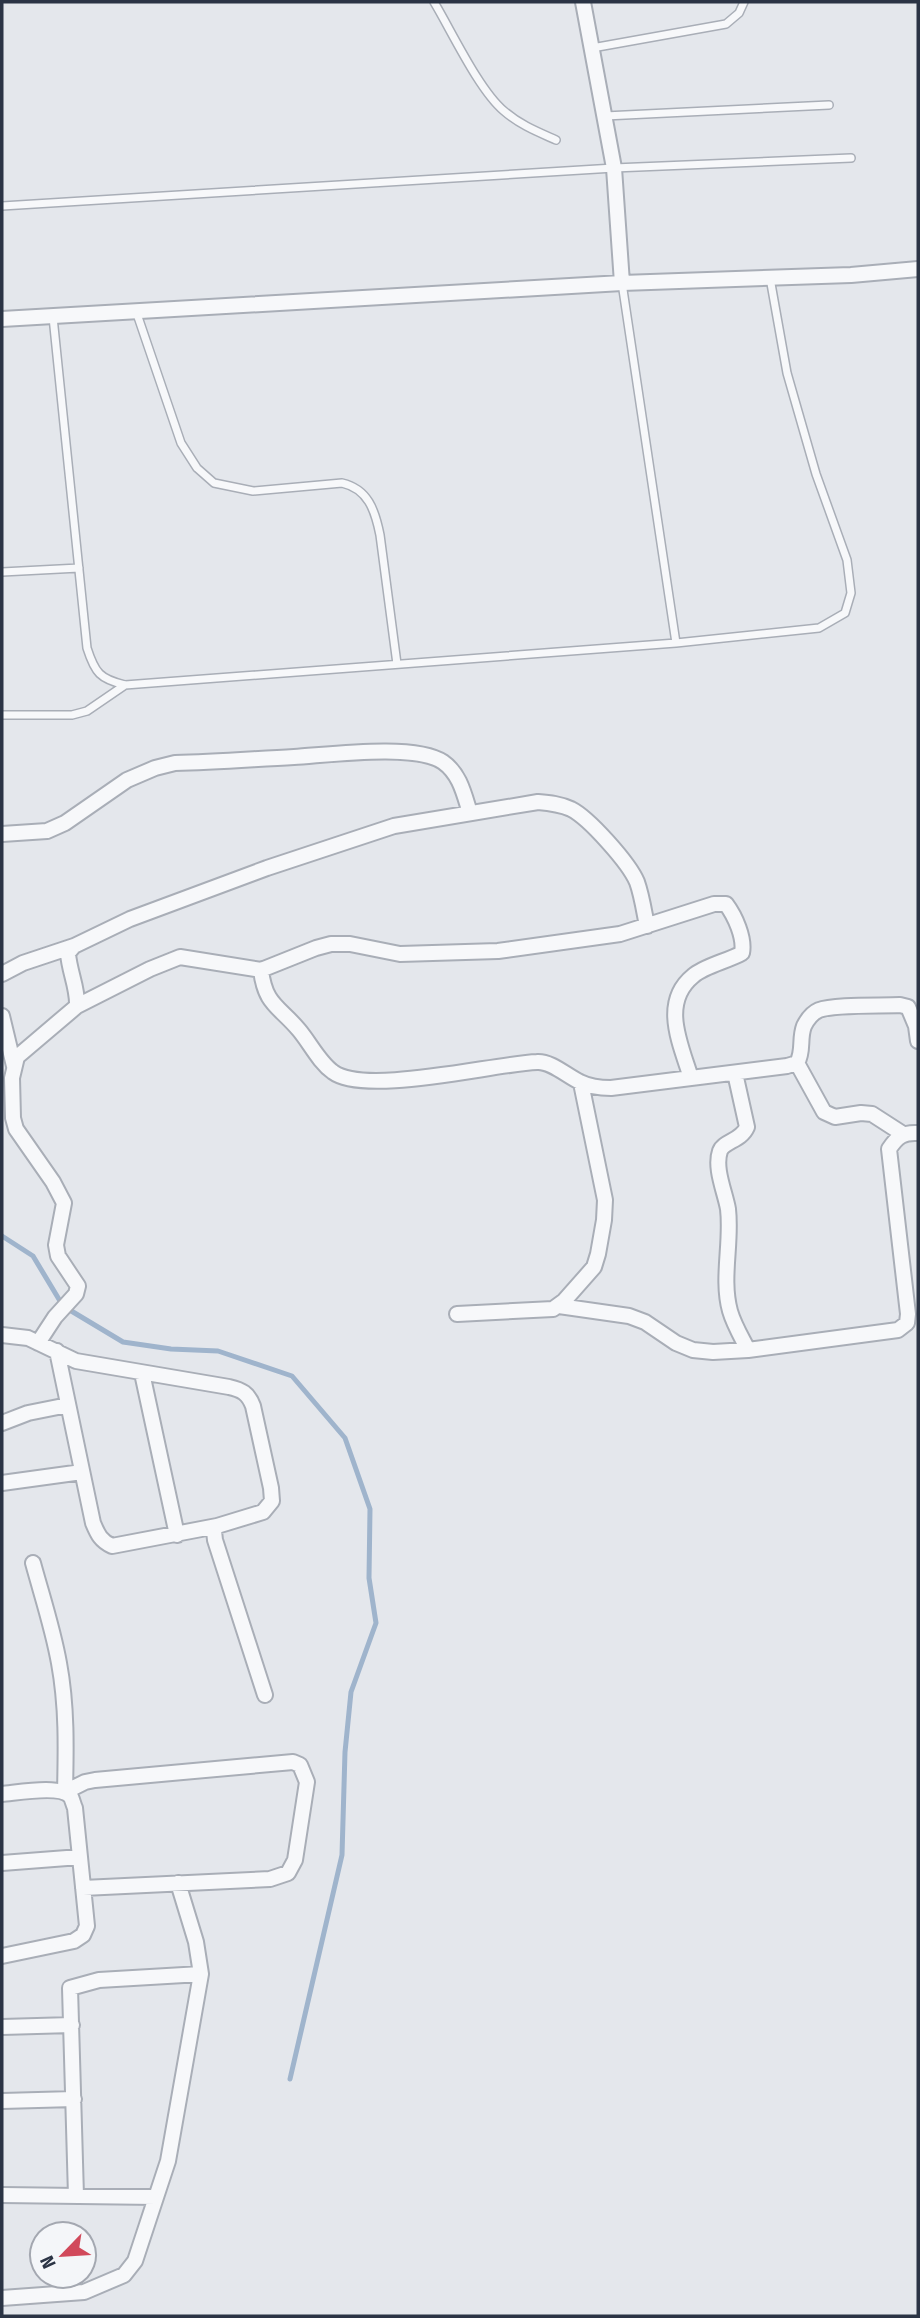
<svg xmlns="http://www.w3.org/2000/svg" width="920" height="2318" viewBox="0 0 920 2318" font-family="'Fira Sans Condensed',sans-serif">
  <style>
    .lines { fill: none; stroke-linecap: round; stroke-linejoin: round }
    .stream { stroke: #9fb4cc; stroke-width: 5 }
    .service-casing { stroke: #a9aeb7; stroke-width: 10 }
    .minor-casing { stroke: #a9aeb7; stroke-width: 18 }
    .service { stroke: #f7f8fa; stroke-width: 7 }
    .minor { stroke: #f7f8fa; stroke-width: 14 }
  </style>
  <rect width="100%" height="100%" fill="#e4e7ec"/>
  <g class="lines">
    <!-- stream -->
    <path class="stream" d="M2 1236 33 1256 63 1306 123 1342 171 1349 218 1351 292 1376 345 1438 370 1509 369 1578 376 1623 351 1692 345 1752 342 1855 290 2079"/>
    <!-- service casing -->
    <g class="service-casing">
      <path id="service" d="M434 2C452 32 479 90 504 111 520 125 538 132 556 140
        M592 48 726 24 739 13 744 2
        M605 116 829 105
        M2 206 614 168 851 158
        M622 283 676 643
        M136 311 181 443 197 468 214 483 253 491 342 483C368 489 375 510 380 535L397 664
        M53 317 87 648C95 673 100 679 125 685L676 643 819 628 845 613 851 593 847 560 816 474 787 373 770 278
        M2 572 79 568
        M2 715H72L87 711 125 685"/>
    </g>
    <!-- minor casing -->
    <g class="minor-casing">
      <path id="minor" d="M583 2 614 168 622 283
        M2 319 622 283 851 275 918 269
        M2 834 47 831 65 823 127 780 155 768 175 763C215 762 254 759 294 757 328 755 415 743 443 762 460 774 464 794 470 813
        M261 970C265 1005 279 1006 299 1030 310 1043 319 1062 333 1072 365 1096 493 1064 537 1062 551 1061 567 1076 580 1082 590 1087 599 1088 611 1088L787 1066 797 1063C804 1051 799 1039 804 1026 807 1020 812 1013 819 1010 834 1004 881 1006 900 1005L908 1007 916 1026 918 1041
        M2 974 23 963 74 946
        M77 1006 150 969 180 957 261 970 316 948 331 944H350L400 954 498 951 620 934 714 904H726C735 916 745 938 742 953 728 961 704 966 693 976 660 1003 681 1045 691 1078
        M2 1016 14 1066
        M797 1063 824 1112 835 1117 861 1113 872 1114 903 1134
        M735 1073 747 1127C741 1141 724 1141 720 1151 714 1168 725 1192 728 1209 732 1243 721 1278 730 1311 734 1325 742 1338 748 1350
        M559 1306 629 1316 645 1322 676 1343 693 1350 713 1352 748 1350 898 1330 907 1323 908 1314 889 1149C897 1137 903 1132 918 1133
        M457 1314 553 1309 564 1301 594 1267 598 1254 604 1220 605 1200 581 1083
        M2 1335 28 1338 76 1361 229 1387C242 1390 248 1393 253 1406L271 1488 272 1501 263 1512 217 1526 214 1531 215 1540 265 1695
        M38 1343 55 1317 76 1294 78 1286 58 1256 56 1245 64 1203 53 1182 16 1129 13 1118 12 1078 17 1057 77 1006C78 988 69 971 68 953L74 946 130 919 267 868 394 826 538 802C550 803 560 804 571 809 589 818 629 863 637 882 642 896 644 911 647 926
        M57 1351 93 1523C98 1535 101 1541 112 1546L217 1526
        M142 1373 177 1535
        M2 1423 28 1413 68 1405
        M2 1483 82 1472
        M33 1563C42 1596 53 1629 59 1663 67 1706 66 1749 65 1792L85 1782 95 1780 293 1762 300 1765 307 1782 295 1860 288 1873 270 1879 83 1888
        M2 1794C16 1793 61 1784 71 1797 72 1799 74 1806 75 1808L87 1926 83 1935 74 1941 2 1956
        M2 1863 80 1857
        M2 2027 72 2025
        M2 2101 74 2099
        M2 2195 156 2197
        M76 2196 70 1988 99 1980 201 1974
        M2 2298 84 2292 124 2275 135 2261 168 2161 201 1974 196 1942 178 1883"/>
    </g>
    <!-- service -->
    <use href="#service" class="service"/>
    <!-- minor -->
    <use href="#minor" class="minor"/>
  </g>
  <!-- border -->
  <rect width="920" height="2318" fill="none" stroke="#2b3445" stroke-width="7"/>
  <!-- north arrow -->
  <g transform="translate(63 2255) rotate(245)"><circle r="33" fill="#f4f6f9" stroke="#a4a8b1" stroke-width="2"/>
  <path d="M0-5L12 26L0 18L-12 26Z" fill="#d1495b"/>
  <text y="-10" font-size="19" font-weight="bold" text-anchor="middle" fill="#2b3445">N</text>
  </g>
</svg>
